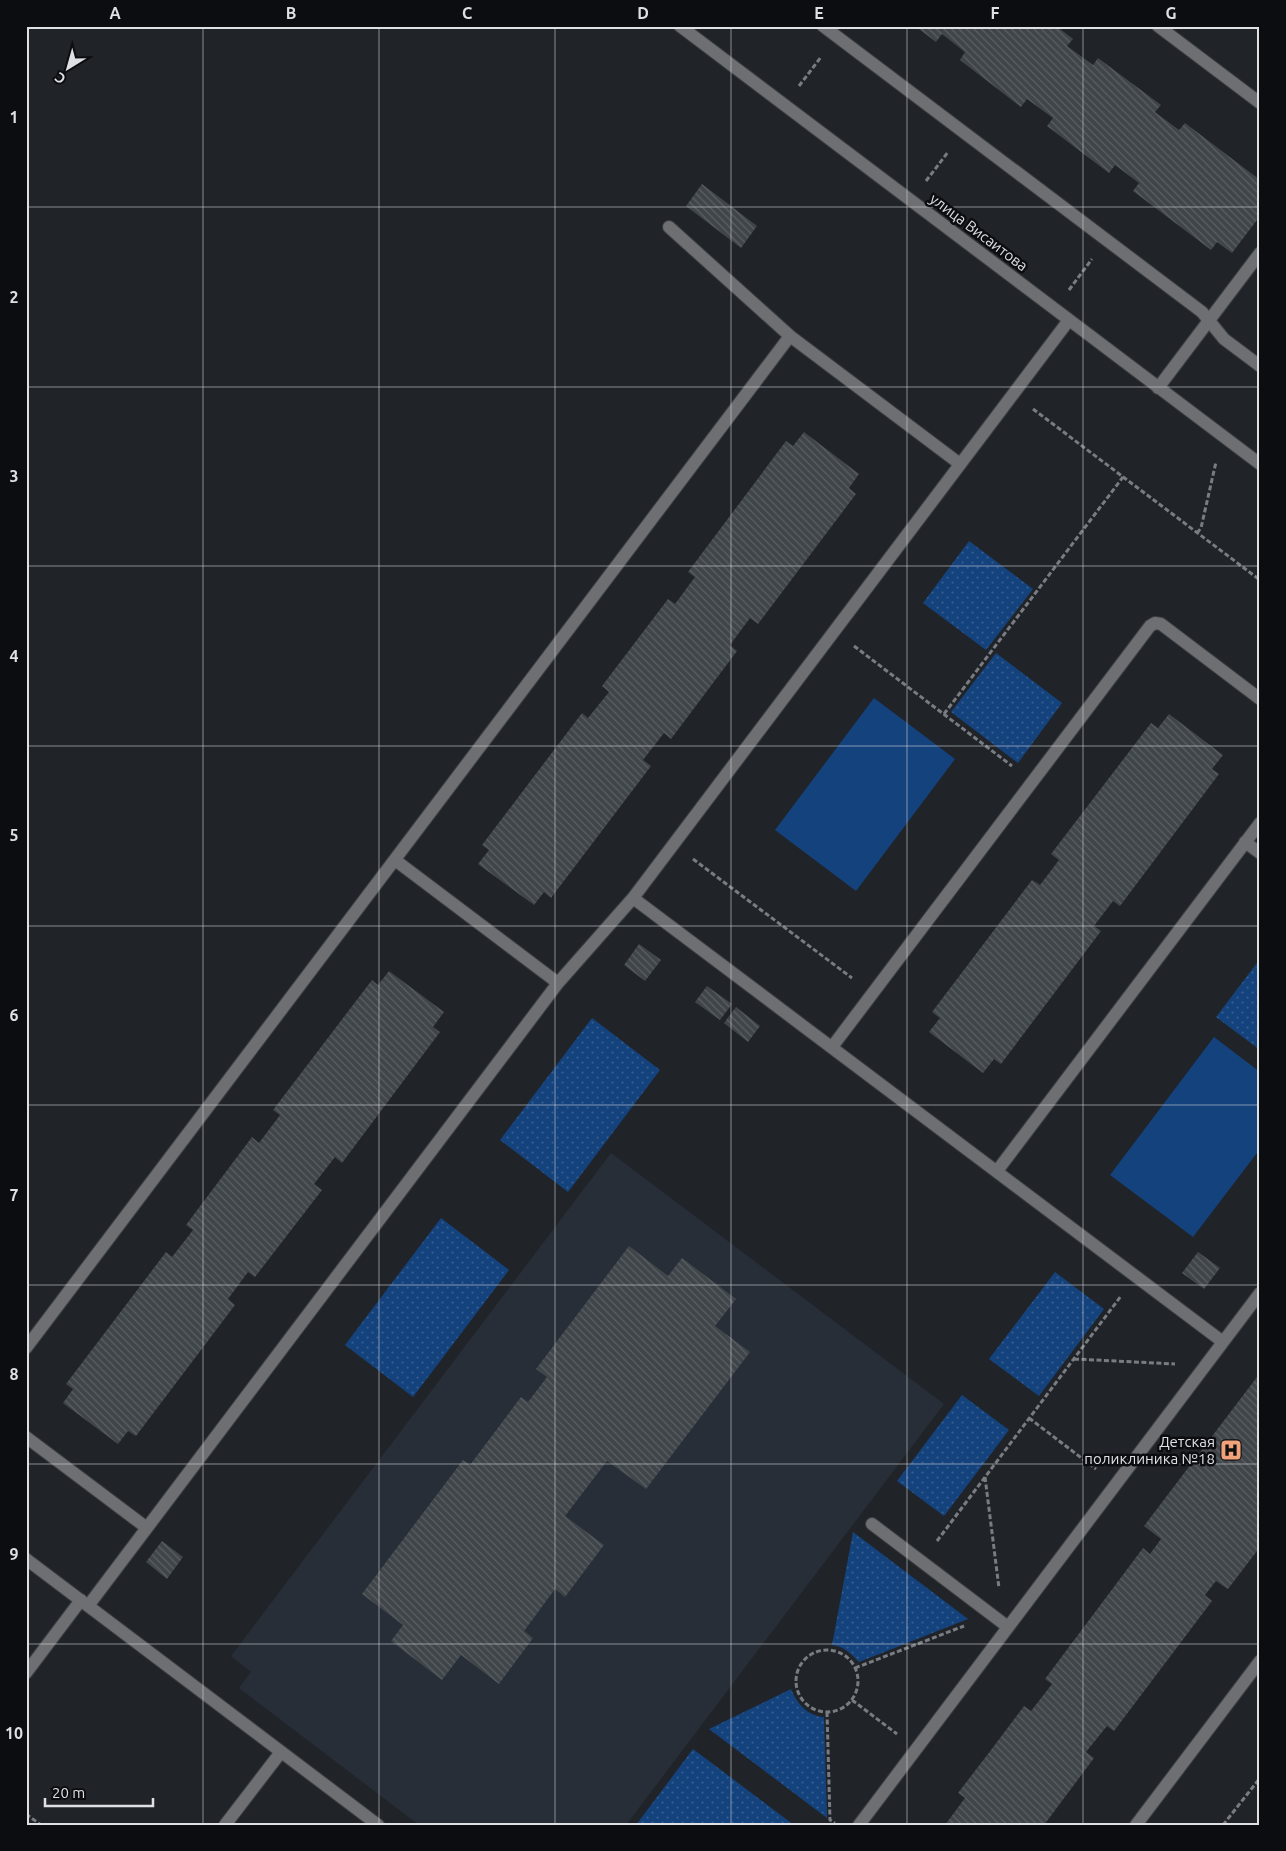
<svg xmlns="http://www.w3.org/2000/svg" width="1286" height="1851" viewBox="0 0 1286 1851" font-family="Ubuntu,sans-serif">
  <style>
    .built { fill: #272e38 }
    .green { fill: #14427d }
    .park { fill: url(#park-dots) }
    .building { fill: url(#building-back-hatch) }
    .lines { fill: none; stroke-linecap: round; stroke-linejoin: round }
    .minor-casing { stroke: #3b3e43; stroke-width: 14 }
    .path { stroke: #797c81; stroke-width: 3; stroke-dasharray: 5 2.5; stroke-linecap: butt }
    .minor { stroke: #6d6f72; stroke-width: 12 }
    .grid { fill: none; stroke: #dee0e4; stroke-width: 1; stroke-opacity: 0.55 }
    .labels { text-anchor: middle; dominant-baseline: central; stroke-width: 5; stroke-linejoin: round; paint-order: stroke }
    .street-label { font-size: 15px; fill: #dee0e4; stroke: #0c0d10 }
    .poi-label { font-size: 15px; fill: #dee0e4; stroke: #0c0d10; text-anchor: end }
    .neatline { fill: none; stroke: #dee0e4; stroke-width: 2 }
    .grid-label { font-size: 16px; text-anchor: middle; font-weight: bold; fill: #dee0e4 }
  </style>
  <defs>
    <pattern id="park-dots" width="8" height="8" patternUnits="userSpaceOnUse" patternTransform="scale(1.25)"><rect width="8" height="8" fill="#14427d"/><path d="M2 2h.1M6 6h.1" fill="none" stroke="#365d8f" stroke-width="1.8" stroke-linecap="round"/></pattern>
    <pattern id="building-back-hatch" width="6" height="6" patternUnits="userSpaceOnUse" patternTransform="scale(1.25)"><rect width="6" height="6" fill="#40454a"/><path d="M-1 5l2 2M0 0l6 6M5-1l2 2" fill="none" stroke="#5b6064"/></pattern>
  </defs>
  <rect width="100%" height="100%" fill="#202429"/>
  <!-- built -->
  <path class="built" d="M611 1153 944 1404 626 1825H419L239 1688 251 1672 231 1656Z"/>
  <!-- green -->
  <path class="green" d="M874 698 955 759 856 891 775 830Z
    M1214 1037 1260 1072V1149L1193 1237 1110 1175Z"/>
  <!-- park -->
  <path class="park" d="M969 541 1033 589 986 650 923 603Z
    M996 653 1062 703 1018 763 951 712Z
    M1260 959V1050L1216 1017Z
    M592 1018 660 1070 568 1192 500 1140Z
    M441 1218 509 1270 413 1397 345 1345Z
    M1055 1272 1104 1309 1039 1396 989 1359Z
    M962 1395 1009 1430 944 1516 897 1481Z
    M853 1532 968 1619 859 1662C851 1654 844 1646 832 1645Z
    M791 1689C797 1704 808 1716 824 1717L827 1818 709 1729Z
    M693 1749 794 1825H636Z"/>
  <!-- building -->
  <path class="building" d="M915 26H1056L1073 39 1067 46 1093 65 1098 58 1161 105 1155 112 1179 130 1185 123 1260 180V185L1257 189 1260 191V216L1232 253 1217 242 1211 250 1133 191 1139 183 1115 165 1109 173 1047 126 1053 118 1027 99 1021 107 960 60 965 52 942 34 936 42Z
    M702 184 757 226 741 248 686 206Z
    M804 432 859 474 849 488 856 494 758 624 750 618 730 645 737 651 671 739 664 733 643 760 651 766 551 898 544 892 534 905 478 864 489 850 482 845 582 713 588 718 609 692 602 686 668 599 675 604 695 577 688 572 786 441 793 446Z
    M1169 714 1223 755 1212 769 1219 774 1120 906 1113 901 1094 926 1101 931 1001 1064 994 1059 983 1073 929 1032 940 1018 932 1012 1032 880 1040 885 1059 860 1051 854 1151 723 1158 728Z
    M639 944 661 960 645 981 624 965Z
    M389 971 444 1012 433 1027 440 1032 342 1163 335 1157 314 1184 322 1190 255 1277 248 1272 228 1299 235 1305 136 1436 128 1431 118 1444 63 1403 73 1389 66 1384 166 1252 172 1257 193 1230 186 1225 252 1137 259 1143 280 1115 273 1110 372 980 378 985Z
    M707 986 732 1004 720 1020 695 1002Z
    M736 1007 760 1026 748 1042 724 1023Z
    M629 1246 668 1276 682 1258 736 1299 715 1326 750 1352 646 1489 607 1461 565 1516 604 1545 565 1597 555 1589 524 1631 533 1638 499 1684 461 1655 442 1680 391 1641 403 1625 362 1594 463 1460 470 1465 521 1397 528 1402 547 1377 536 1369Z
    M1198 1252 1220 1268 1204 1289 1182 1273Z
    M1260 1373V1547L1228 1589 1216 1581 1205 1595 1212 1601 1114 1731 1107 1726 1086 1752 1094 1758 1044 1825H945L965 1798 958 1793 991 1750 1024 1706 1031 1711 1052 1684 1045 1679 1143 1548 1150 1554 1161 1539 1144 1526Z
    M162 1541 183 1557 167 1579 146 1562Z"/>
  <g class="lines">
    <!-- minor casing -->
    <g class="minor-casing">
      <path id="minor" d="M680 26 1260 464
        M823 26 1202 312 1224 339 1260 366
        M1158 26 1260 103
        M669 227 790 336
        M1158 388 1260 253
        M1245 842 1260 853
        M395 860 558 983
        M633 898 1223 1342
        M832 1047 1150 626 1155 623 1161 624 1260 699
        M997 1171 1260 823
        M26 1348 790 336 960 464
        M26 1437 147 1528
        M872 1524 1008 1627
        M26 1559 378 1825
        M88 1606 558 983 633 898 1069 320
        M26 1673 81 1600
        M225 1825 281 1752
        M859 1825 1260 1293
        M1136 1825 1260 1661"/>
    </g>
    <!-- path -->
    <path class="path" d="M799 86 821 57
      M926 181 948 152
      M1069 290 1092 259
      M1033 409 1260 580
      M1197 533 1201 528 1216 462
      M854 646 1012 766
      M944 714 1123 477
      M693 859 852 978
      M1074 1359 1175 1364
      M1029 1418 1096 1469
      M985 1477 999 1588
      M937 1541 1121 1296
      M796 1681a31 31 0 1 1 62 0a31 31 0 1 1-62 0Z
      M855 1668 964 1626
      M852 1700 897 1734
      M827 1712 830 1820 835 1823
      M26 1814 41 1825
      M1223 1825 1260 1778"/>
    <!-- minor -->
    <use href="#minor" class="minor"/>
  </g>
  <!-- grid -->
  <path class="grid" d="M203 26V1825M379 26V1825M555 26V1825M731 26V1825M907 26V1825M1083 26V1825M26 207H1260M26 387H1260M26 566H1260M26 746H1260M26 926H1260M26 1105H1260M26 1285H1260M26 1464H1260M26 1644H1260"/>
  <!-- icons -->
  <defs>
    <g id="hospital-square" transform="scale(1.125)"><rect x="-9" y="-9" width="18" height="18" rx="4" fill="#f1a27b" stroke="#0c0d10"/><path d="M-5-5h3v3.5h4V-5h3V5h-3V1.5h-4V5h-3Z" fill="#111"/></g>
  </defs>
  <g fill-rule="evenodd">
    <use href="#hospital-square" x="1231" y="1450"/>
  </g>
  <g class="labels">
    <!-- street labels -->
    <g class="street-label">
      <text transform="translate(979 232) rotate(37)">улица Висаитова</text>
    </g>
    <!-- poi labels -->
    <g class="poi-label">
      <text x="1215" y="1441">Детская<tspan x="1215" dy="17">поликлиника №18</tspan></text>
    </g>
  </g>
  <!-- border -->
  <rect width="1286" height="1851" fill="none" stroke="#0c0d10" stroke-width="55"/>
  <!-- north arrow -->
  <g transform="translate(68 68) rotate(217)" stroke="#0c0d10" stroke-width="4" paint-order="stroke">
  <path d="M0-4L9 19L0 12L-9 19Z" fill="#dee0e4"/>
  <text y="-8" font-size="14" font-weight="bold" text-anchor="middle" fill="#dee0e4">С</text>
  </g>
  <!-- scale -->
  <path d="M45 1798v8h108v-8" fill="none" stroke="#dee0e4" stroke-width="2.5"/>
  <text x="52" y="1798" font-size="15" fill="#dee0e4" stroke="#0c0d10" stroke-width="4" paint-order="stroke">20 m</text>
  <rect x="28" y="28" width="1230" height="1796" class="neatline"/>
  <g class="grid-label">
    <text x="115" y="19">A</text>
    <text x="291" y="19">B</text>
    <text x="467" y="19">C</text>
    <text x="643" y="19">D</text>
    <text x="819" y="19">E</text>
    <text x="995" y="19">F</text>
    <text x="1171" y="19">G</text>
    <text x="14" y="123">1</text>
    <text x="14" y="303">2</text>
    <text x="14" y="482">3</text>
    <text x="14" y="662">4</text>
    <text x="14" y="841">5</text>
    <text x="14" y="1021">6</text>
    <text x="14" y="1201">7</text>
    <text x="14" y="1380">8</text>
    <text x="14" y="1560">9</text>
    <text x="14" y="1739">10</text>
  </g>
</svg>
